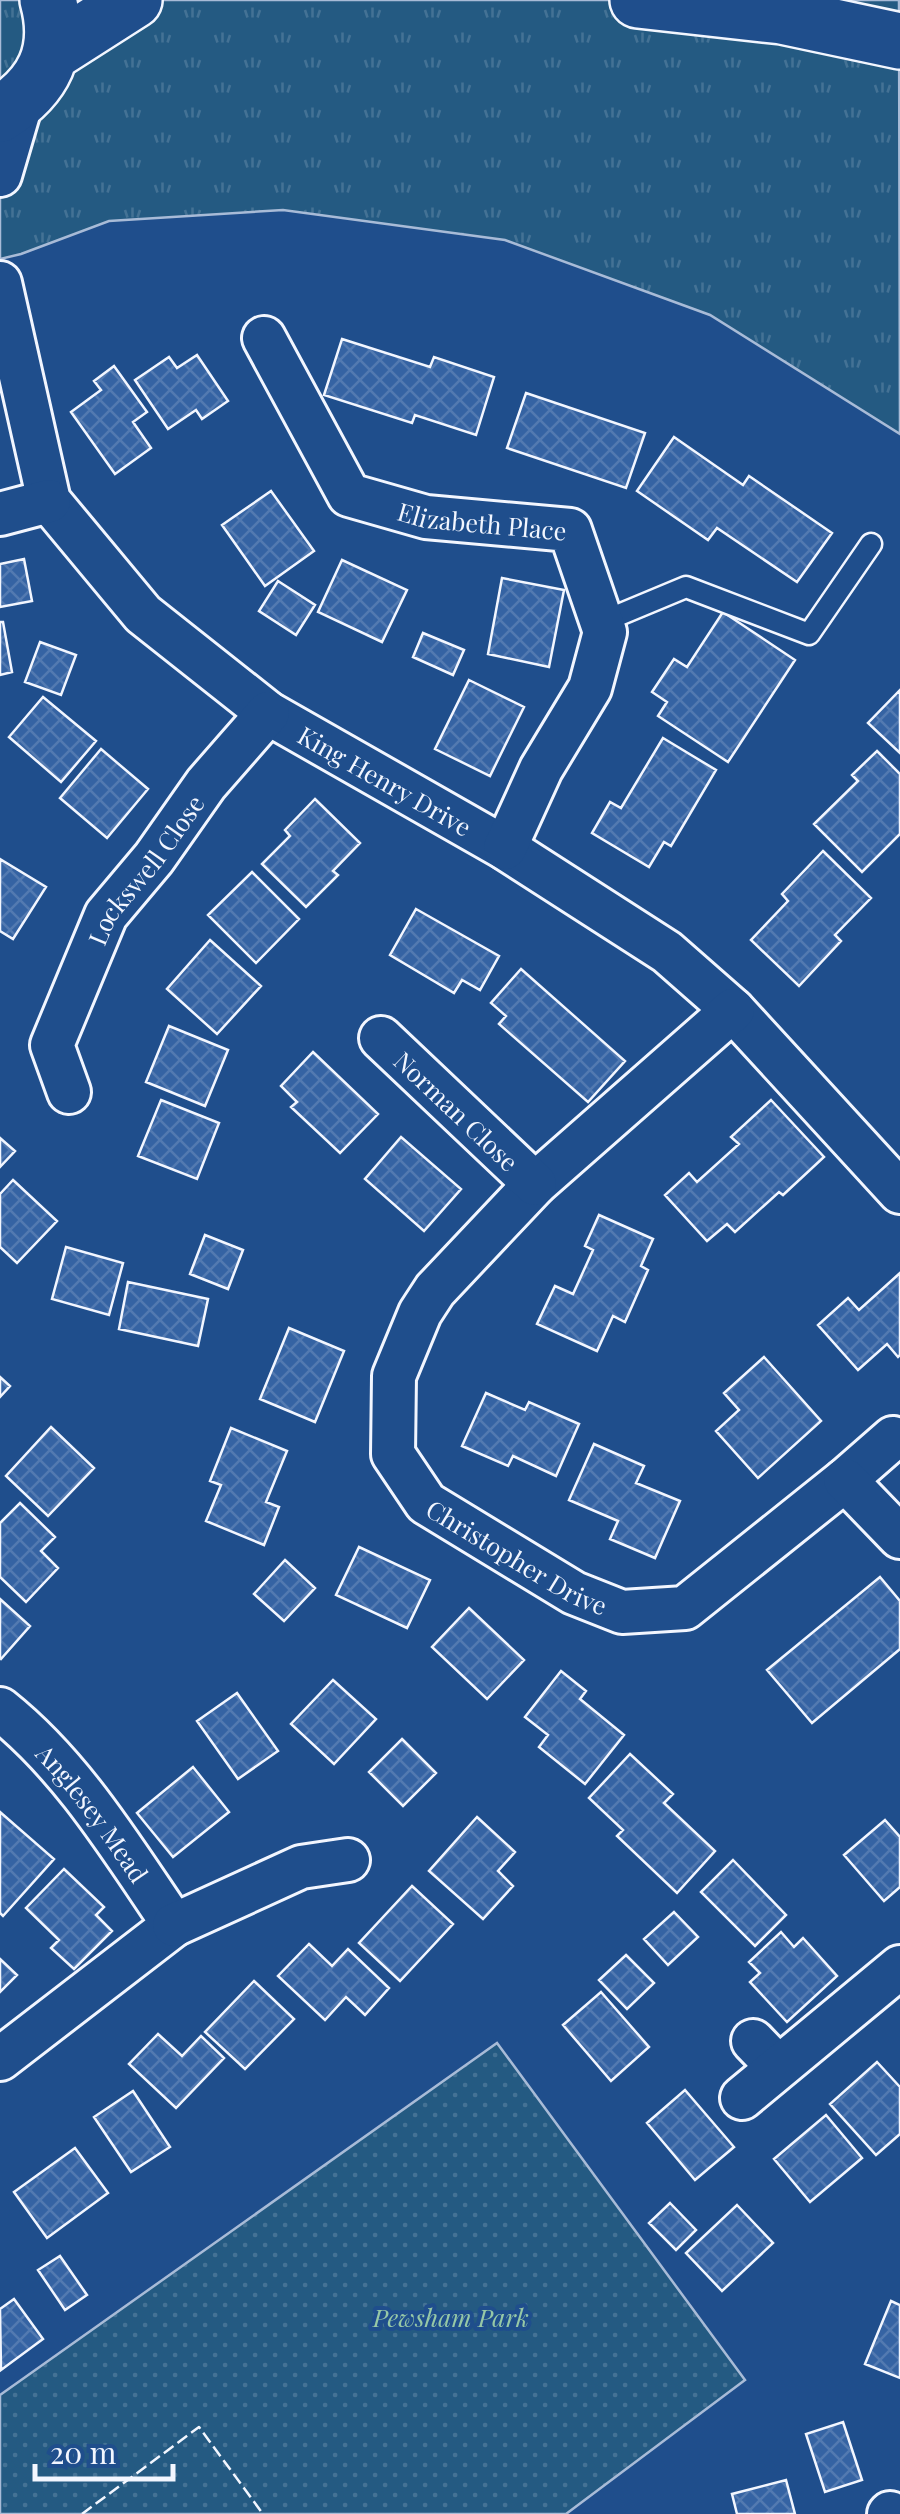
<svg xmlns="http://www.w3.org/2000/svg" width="900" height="2514" viewBox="0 0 900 2514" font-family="'Playfair Display',serif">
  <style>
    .grass { fill: url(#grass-tufts); stroke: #a8bbd7; stroke-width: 2.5 }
    .park { fill: url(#park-dots); stroke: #a8bbd7; stroke-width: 2.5 }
    .building { fill: url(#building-cross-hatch); stroke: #f2f6ff; stroke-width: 2.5 }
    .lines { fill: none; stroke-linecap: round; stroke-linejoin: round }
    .service-casing { stroke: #f2f6ff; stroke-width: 25 }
    .minor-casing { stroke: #f2f6ff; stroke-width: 48 }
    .primary-casing { stroke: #f2f6ff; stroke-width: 60 }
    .service { stroke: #1f4e8c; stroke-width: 20 }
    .minor { stroke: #1f4e8c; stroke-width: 42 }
    .primary { stroke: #1f4e8c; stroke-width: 55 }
    .fence { stroke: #f2f6ff; stroke-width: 2.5; stroke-dasharray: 12 5; stroke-linecap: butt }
    .labels { text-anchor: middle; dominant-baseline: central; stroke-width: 8; stroke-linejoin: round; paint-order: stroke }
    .street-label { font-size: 25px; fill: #f2f6ff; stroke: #1f4e8c }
    .park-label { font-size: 25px; font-style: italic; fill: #97c8a6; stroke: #1f4e8c }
  </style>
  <defs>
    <pattern id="grass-tufts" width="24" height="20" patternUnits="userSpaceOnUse" patternTransform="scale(2.5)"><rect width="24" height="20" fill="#245a82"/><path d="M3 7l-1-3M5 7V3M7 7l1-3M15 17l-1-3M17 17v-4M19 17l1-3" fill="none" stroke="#447295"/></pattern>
    <pattern id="park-dots" width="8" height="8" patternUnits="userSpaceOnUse" patternTransform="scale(2.5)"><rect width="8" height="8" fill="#245a82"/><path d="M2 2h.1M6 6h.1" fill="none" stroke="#447295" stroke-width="1.8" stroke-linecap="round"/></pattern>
    <pattern id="building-cross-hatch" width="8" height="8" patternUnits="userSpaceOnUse" patternTransform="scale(2.5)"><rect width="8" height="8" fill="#3563a3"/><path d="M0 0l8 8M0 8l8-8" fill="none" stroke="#537ab1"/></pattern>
  </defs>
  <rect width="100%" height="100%" fill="#1f4e8c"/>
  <!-- grass -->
  <path class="grass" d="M0 0H899L900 434 710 315 505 240 283 210 109 221 21 254 0 259Z"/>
  <!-- park -->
  <path class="park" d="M497 2043 745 2380 566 2514H0V2395Z"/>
  <!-- building -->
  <path class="building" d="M342 339 430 367 434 357 494 377 476 435 415 415 412 423 324 395Z
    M197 355 228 401 202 419 196 410 168 429 135 380 169 357 177 368Z
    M114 366 147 412 133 422 151 448 115 474 71 412 101 390 94 381Z
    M526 393 645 433 626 488 507 448Z
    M674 437 743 485 749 476 832 533 797 582 717 528 708 540 637 491Z
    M271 491 314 551 265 586 222 525Z
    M24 559 32 601 0 607V564Z
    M342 560 407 590 382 642 318 612Z
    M502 578 564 590 549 667 488 654Z
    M278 581 315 605 296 635 259 611Z
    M723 612 795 660 728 762 658 716 667 702 652 692 674 659 687 667Z
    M0 622H3L12 672 0 675Z
    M423 633 464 650 453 675 413 657Z
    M40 642 76 655 61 695 25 682Z
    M469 680 524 707 490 776 435 749Z
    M900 690V753L868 723Z
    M43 697 96 741 61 782 9 737Z
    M663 738 716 770 671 846 664 842 649 867 592 833 610 802 621 808Z
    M101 749 148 789 107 838 60 798Z
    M877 751 900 774V834L862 872 814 824 858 781 852 775Z
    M315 799 360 843 333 871 338 875 306 907 262 864 290 836 285 830Z
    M823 851 871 898 835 935 841 941 799 986 751 940 788 901 782 894Z
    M0 859 46 887 13 939 0 931Z
    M252 872 299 919 256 963 208 915Z
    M416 909 499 956 480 990 462 980 454 993 390 955Z
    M210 940 261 986 217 1034 167 989Z
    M521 969 625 1061 588 1102 499 1024 506 1016 491 1003Z
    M169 1026 228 1050 205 1106 146 1082Z
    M313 1052 378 1114 340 1153 291 1107 297 1102 281 1086Z
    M161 1100 219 1123 197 1179 138 1156Z
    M771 1100 824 1157 783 1195 779 1192 735 1232 727 1224 707 1241 665 1195 689 1173 697 1182 739 1144 731 1137Z
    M401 1137 461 1189 424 1231 365 1179Z
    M0 1138 15 1151 0 1167Z
    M13 1180 57 1221 17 1263 0 1247V1194Z
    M599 1215 653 1239 641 1266 648 1270 625 1322 613 1316 597 1351 537 1324 555 1286 573 1294 593 1250 585 1246Z
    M205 1235 243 1250 228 1289 190 1274Z
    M66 1247 123 1263 109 1315 52 1299Z
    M900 1273V1355L898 1357 887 1344 858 1370 818 1325 848 1298 859 1310Z
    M128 1282 208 1299 198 1346 119 1329Z
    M289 1328 344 1351 315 1422 260 1399Z
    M764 1357 821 1421 758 1478 716 1431 739 1410 724 1393Z
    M0 1377 10 1386 0 1397Z
    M486 1393 525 1410 529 1402 579 1424 556 1476 513 1456 508 1466 462 1446Z
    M51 1427 94 1468 48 1516 6 1476Z
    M231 1428 287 1451 266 1502 279 1507 264 1545 206 1521 221 1485 210 1481Z
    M594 1444 644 1466 636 1483 680 1501 655 1558 610 1539 618 1521 569 1500Z
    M20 1503 55 1537 41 1551 58 1568 26 1602 0 1577V1523Z
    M359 1547 430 1580 407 1628 336 1595Z
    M285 1560 315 1588 284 1621 254 1594Z
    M880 1577 900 1601V1649L812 1723 767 1670Z
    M0 1599 30 1626 1 1659 0 1658Z
    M469 1608 524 1660 487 1699 432 1647Z
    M561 1671 586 1691 580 1699 624 1735 585 1784 539 1747 548 1735 525 1717Z
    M333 1680 376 1719 334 1764 291 1724Z
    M237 1693 278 1751 238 1779 197 1721Z
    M402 1739 436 1773 403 1806 369 1772Z
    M630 1754 673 1794 664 1803 715 1851 677 1893 617 1836 623 1830 589 1798Z
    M193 1767 229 1812 173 1857 137 1813Z
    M0 1812 54 1859 3 1916 0 1913Z
    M477 1817 515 1852 498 1871 513 1886 483 1919 429 1871Z
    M885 1820 900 1837V1887L884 1901 844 1855Z
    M733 1860 786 1915 755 1946 701 1892Z
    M64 1869 104 1907 96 1915 112 1931 74 1969 51 1948 59 1940 26 1908Z
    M412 1886 453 1924 400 1981 359 1943Z
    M674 1912 698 1937 668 1965 644 1939Z
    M781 1932 794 1947 803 1938 837 1976 787 2022 750 1982 760 1973 749 1962Z
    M309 1944 332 1966 348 1949 389 1988 365 2015 346 1997 325 2020 278 1976Z
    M626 1955 654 1983 627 2009 599 1980Z
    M0 1959 17 1975 0 1992Z
    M254 1981 294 2019 245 2069 205 2032Z
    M601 1992 649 2047 611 2081 563 2025Z
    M158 2034 182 2056 201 2036 224 2058 176 2108 129 2064Z
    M877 2062 900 2087V2134L876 2155 830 2104Z
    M685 2090 734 2147 695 2180 647 2123Z
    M133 2091 170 2147 131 2172 94 2117Z
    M826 2115 862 2158 810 2202 774 2159Z
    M75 2148 108 2193 47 2238 14 2192Z
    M670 2203 696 2230 676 2250 649 2223Z
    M737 2205 773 2243 722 2291 686 2253Z
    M60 2256 87 2295 65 2310 38 2270Z
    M14 2299 43 2339 1 2370 0 2309Z
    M891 2301 900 2305V2378L865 2364Z
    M843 2422 862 2480 825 2492 806 2434Z
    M786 2480 795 2514H737L732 2494Z"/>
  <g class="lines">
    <!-- service casing -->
    <g class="service-casing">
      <path id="service" d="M602 622 686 587 809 634 871 544"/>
    </g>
    <!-- minor casing -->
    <g class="minor-casing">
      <g id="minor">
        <path d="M0 175 22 100"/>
        <path id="s1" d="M0 283 49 501 143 614 268 713 505 848 667 952 733 1010 900 1192"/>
        <path id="s2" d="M264 338 349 495 426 517 570 530 605 632 590 688 541 769 505 848"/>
        <path d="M0 514 49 501"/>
        <path id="s3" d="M733 1010 535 1184 435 1290 420 1313 394 1376 393 1454 426 1503 574 1593 622 1612 685 1608 845 1480 893 1438"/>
        <path id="s4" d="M381 1038 535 1184"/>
        <path id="s5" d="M69 1092 52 1045 106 915 154 858 206 784 268 713"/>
        <path d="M845 1480 900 1537"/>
        <path id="s6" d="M0 1709C73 1767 122 1849 174 1925L0 2059"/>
        <path d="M174 1925 301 1867 348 1860"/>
        <path d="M753 2041 778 2067"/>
        <path d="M742 2098 900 1967"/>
        <path d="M889 2514 890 2513"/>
      </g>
    </g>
    <!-- primary casing -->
    <g class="primary-casing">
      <path id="primary" d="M638 0 782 16 900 41
        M51 53 134 0
        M0 114C44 87 62 51 48 0"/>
    </g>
    <!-- service -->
    <use href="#service" class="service"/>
    <!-- minor -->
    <use href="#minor" class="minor"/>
    <!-- primary -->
    <use href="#primary" class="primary"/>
    <!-- fence -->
    <path class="fence" d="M82 2514 199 2427 263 2514"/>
  </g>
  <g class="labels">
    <!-- street labels -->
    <g class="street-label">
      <text stroke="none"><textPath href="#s2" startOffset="315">Elizabeth Place</textPath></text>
      <text stroke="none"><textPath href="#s1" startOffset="665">King Henry Drive</textPath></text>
      <text stroke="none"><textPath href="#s5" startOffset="250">Lockswell Close</textPath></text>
      <text stroke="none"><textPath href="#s4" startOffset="105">Norman Close</textPath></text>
      <text stroke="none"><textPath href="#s3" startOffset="748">Christopher Drive</textPath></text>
      <text stroke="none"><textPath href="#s6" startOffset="140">Anglesey Mead</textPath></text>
    </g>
    <!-- park labels -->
    <g class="park-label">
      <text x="451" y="2316">Pewsham Park</text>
    </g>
  </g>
  <!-- scale -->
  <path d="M35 2464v15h138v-15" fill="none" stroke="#f2f6ff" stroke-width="5"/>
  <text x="50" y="2464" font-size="30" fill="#f2f6ff" stroke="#1f4e8c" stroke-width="8" paint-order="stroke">20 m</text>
</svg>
